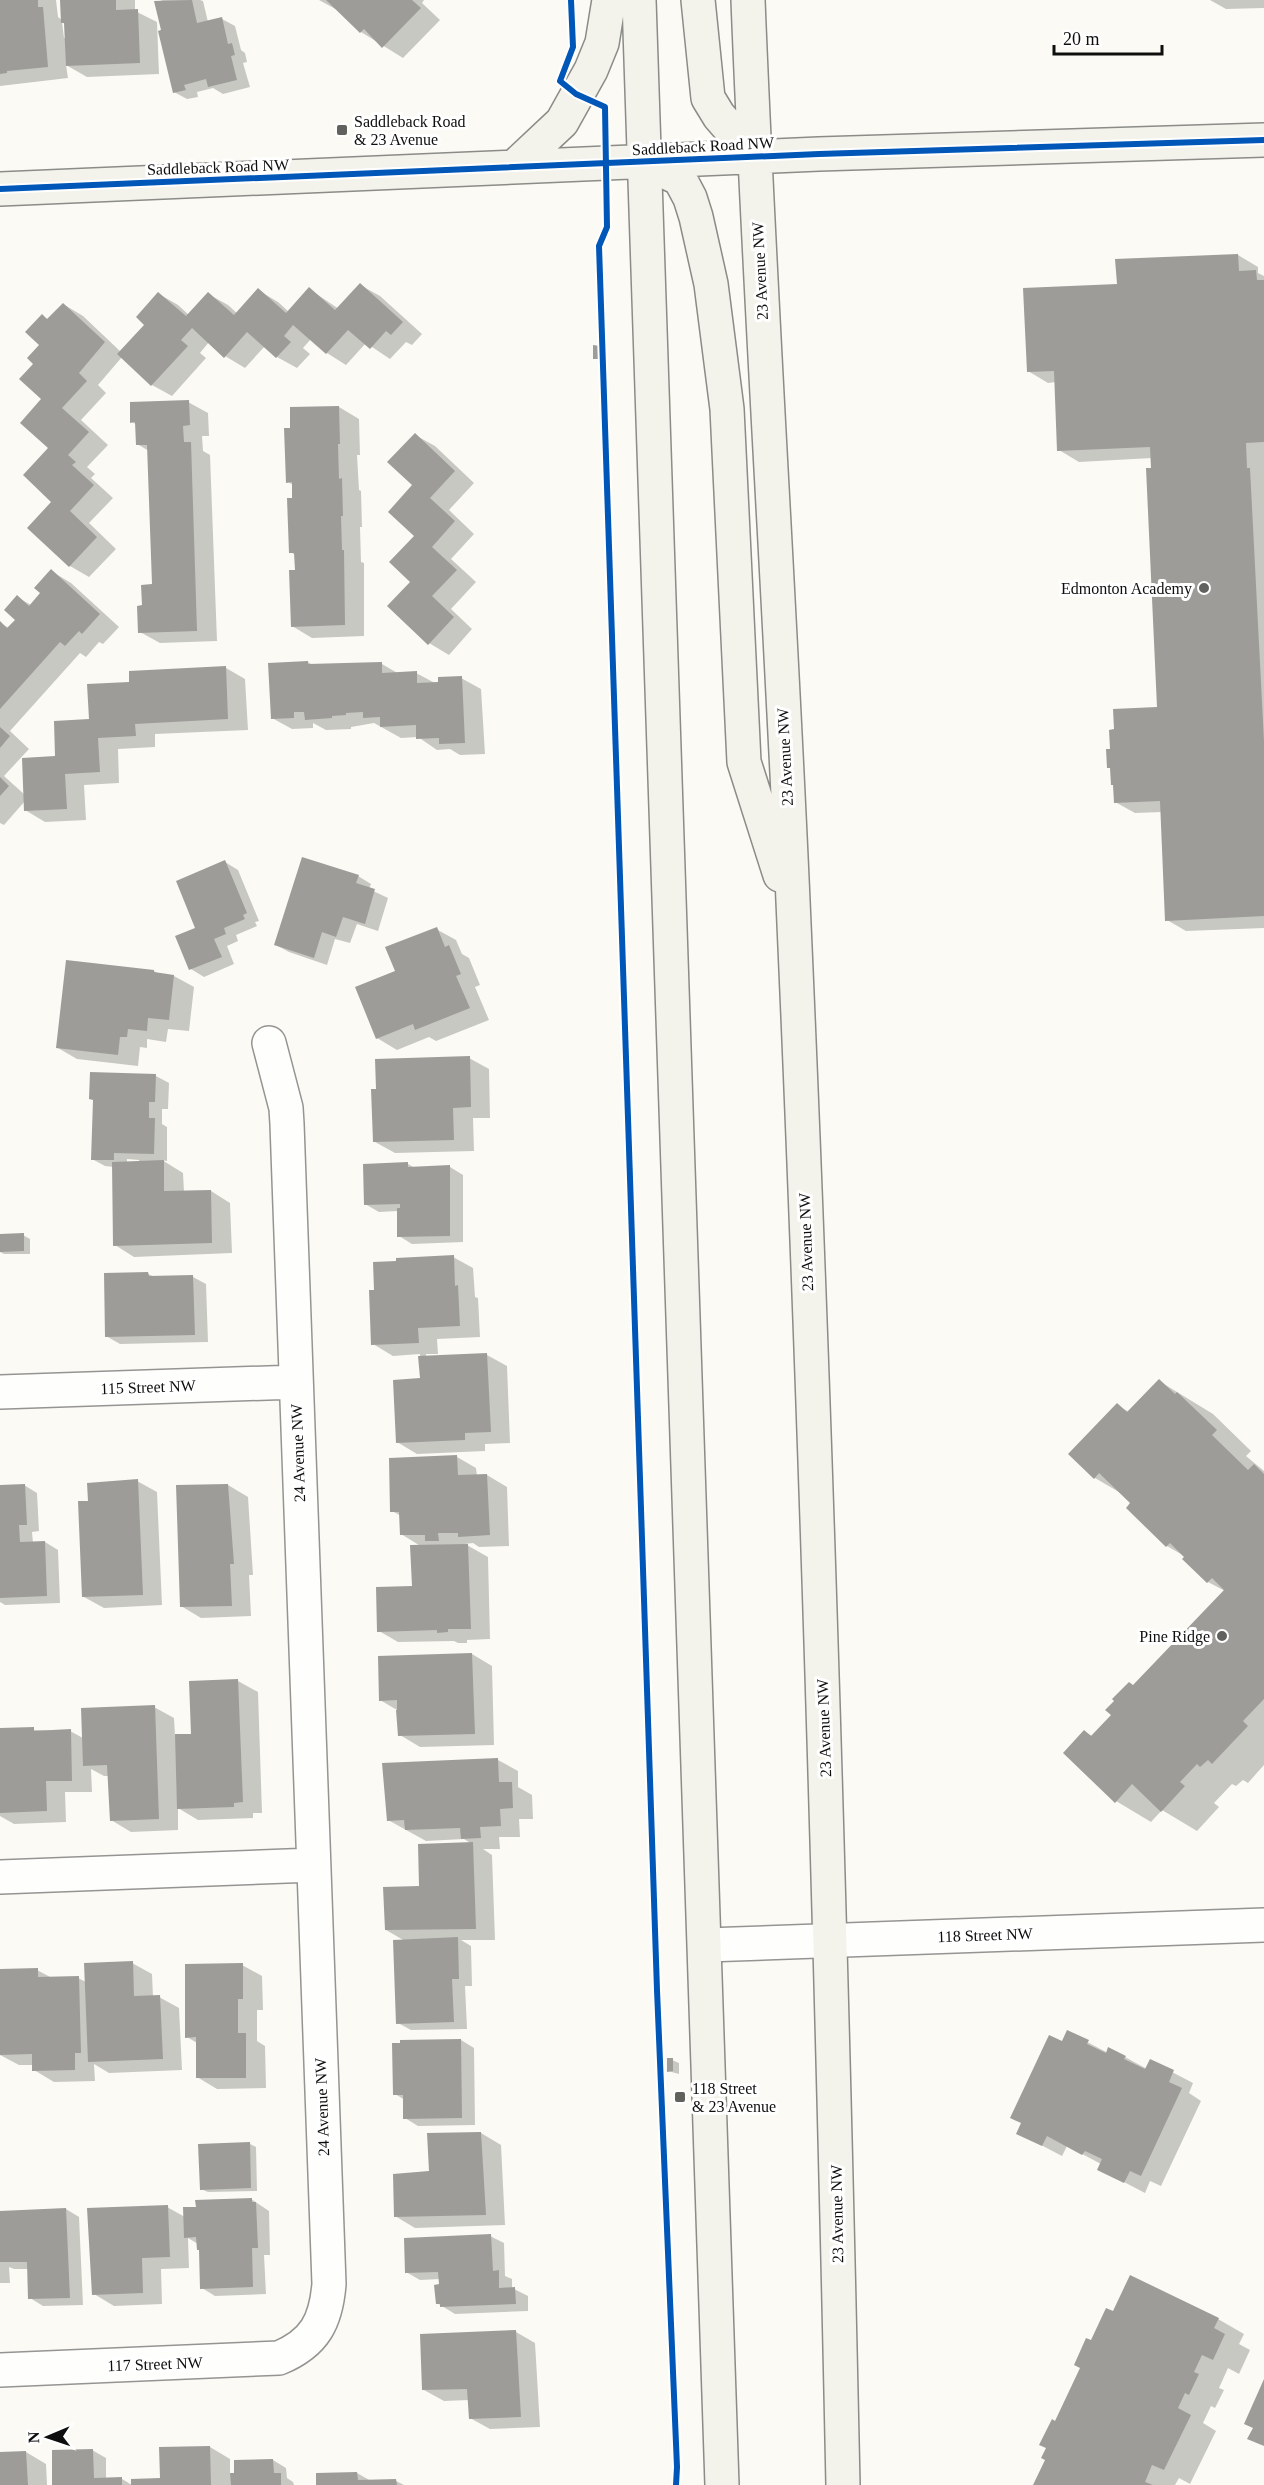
<svg xmlns="http://www.w3.org/2000/svg" width="1264" height="2485" viewBox="0 0 1264 2485" font-family="'Times New Roman',serif">
  <style>
    .shadow { fill: #0003; fill-rule: evenodd }
    .building { fill: #9e9c99 }
    .lines { fill: none; stroke-linecap: round; stroke-linejoin: round }
    .street-casing { stroke: #959492; stroke-width: 36 }
    .secondary-casing { stroke: #8b8b88; stroke-width: 36 }
    .street { stroke: #fefefd; stroke-width: 33 }
    .secondary { stroke: #f4f3eb; stroke-width: 33 }
    .cycleway-casing { stroke: #fff; stroke-width: 10 }
    .cycleway { stroke: #0057b8; stroke-width: 6 }
    .poi-dot { fill: #61615e; stroke: #fff; stroke-width: 2 }
    .labels { text-anchor: middle; dominant-baseline: central; stroke-width: 6; stroke-linejoin: round; paint-order: stroke }
    .poi-label { font-size: 16px; fill: #0e0e0e; stroke: #fff; text-anchor: start }
    .street-label { font-size: 16px; fill: #0e0e0e; stroke: #fff }
  </style>
  <rect width="100%" height="100%" fill="#fbfaf4"/>
  <!-- shadow -->
  <path class="shadow" d="M0 0H56L58 17 62 20 61 0H135V11L157 22 159 74 87 77 66 65 68 78 0 86ZM62 22 66 25V37L64 38Z
    M163 0H200L203 1 208 22 222 19 235 26 241 50 245 53 247 62 243 63 250 87 223 94 213 88 197 92 198 97 187 99 174 92 156 2Z
    M319 0H424L422 3 440 20 403 58 361 32 339 11Z
    M1210 0H1264V8L1226 9Z
    M1238 255 1258 267V273L1264 276V928L1186 931 1167 920 1162 812 1135 813 1115 802 1112 769 1109 767 1112 750 1159 709 1152 458 1079 462 1059 450 1056 382 1048 383 1028 371 1118 286Z
    M360 285 380 296 422 334 412 345 406 342 390 359 366 343 346 365 327 353 311 339 303 348 310 354 297 368 277 357 265 346 245 368 225 356 209 342 200 353 206 358 172 396 152 385 122 357 98 385 106 393 81 420 108 445 87 467 95 474 91 478 113 498 89 523 116 549 89 577 70 566 53 502 43 399 35 363 41 345 42 316 49 320 63 304 83 316 121 352 146 325 159 294 178 305 189 315 208 294 228 305 238 314 258 290 278 302 289 312 309 289 339 309Z
    M599 347 606 351 605 361 594 358Z
    M188 402 208 413 209 436H202L203 451 210 455 217 641 160 643 140 632 143 607 153 586 149 451 137 444V425L132 422Z
    M339 407 359 419 360 455H357L359 490 361 491 362 527H360L361 562 364 563V636L312 638 292 626 296 571V555L290 552 293 485 288 482 292 429Z
    M415 435 435 446 474 483 449 510 474 534 451 559 476 582 451 609 472 629 449 655 429 643 412 582 416 536Z
    M51 571 71 583 119 627 103 644 99 642 86 657 80 653 10 731 29 749 4 776 25 795 91 721 131 684 226 668 245 679 248 730 155 734V747L118 749 119 783 84 785 86 820 45 822 25 810V801L4 825 0 823V623L9 628 17 620V597L31 605 42 593Z
    M308 662 314 666 382 664 399 674 416 673 435 683 461 678 481 689 485 754 460 755 450 749 437 750 418 737 401 738 374 723 351 727V729L326 730 313 723V728L292 729 272 718Z
    M225 862 238 870 259 921 255 922 257 926 236 935 238 941 227 946 234 964 204 977 191 969 197 928Z
    M358 876 371 884 369 889 388 898 378 931 357 924 350 943 335 939 327 965 289 952 276 945Z
    M436 929 456 940 462 954 469 958 480 985 475 987 489 1020 436 1041 429 1037 397 1050 377 1038 397 972Z
    M154 971 160 975 174 976 194 987 189 1031 168 1029 166 1042 147 1039V1048L140 1047 138 1066 77 1059 58 1048Z
    M469 1058 489 1069 490 1118H473L474 1151 395 1153 375 1142Z
    M156 1076 169 1083 168 1109H162V1124L167 1127V1161L162 1160 183 1173 184 1192 211 1191 230 1203 232 1253 134 1257 115 1245 114 1167 105 1166 92 1159ZM127 1159 139 1160V1162L127 1163Z
    M408 1164 415 1168 450 1167 463 1175V1242L412 1244 399 1236 398 1211 379 1212 365 1204Z
    M0 1235H23L30 1239V1254H4L0 1252Z
    M453 1257 473 1268 475 1297 478 1298 480 1337 437 1339 438 1354H426V1357L487 1355 507 1366 510 1443 485 1444V1451L417 1454 397 1442 421 1380 420 1354 393 1356 373 1344 376 1291Z
    M148 1274 155 1277H193L206 1284 208 1342 120 1344 106 1336Z
    M1159 1381 1213 1414 1251 1451 1246 1456 1264 1471V1765L1248 1783 1243 1780 1236 1786 1232 1784 1214 1803 1219 1807 1197 1831 1162 1810 1151 1822 1116 1801 1085 1732 1092 1736 1113 1715 1134 1686 1225 1591 1208 1582 1186 1557 1167 1546 1128 1508 1133 1503 1124 1495 1095 1478 1070 1454 1117 1405 1129 1412Z
    M457 1457 476 1468 477 1476 487 1475 507 1487 509 1546 479 1547 473 1543 465 1544 488 1557 490 1639 467 1640V1643H458L454 1641 398 1642 379 1631 413 1587 422 1547 401 1534V1516L392 1511Z
    M137 1481 157 1492 162 1605 104 1608 84 1597Z
    M24 1485 37 1493 39 1531 32 1532 33 1543 45 1542 58 1550 60 1603 5 1605 0 1602V1486Z
    M228 1485 248 1497 253 1575H249L251 1616 201 1618 181 1606 177 1487Z
    M472 1654 492 1666 494 1745 420 1747 400 1735 397 1710 380 1700Z
    M238 1681 258 1692 262 1813H253V1818L198 1820 178 1808V1830L131 1832 111 1820 109 1776H104L91 1769 92 1792H65L66 1822 14 1824 0 1816V1729L70 1731 83 1738 154 1707 174 1718 175 1736 192 1735Z
    M498 1760 518 1771V1787L532 1795 533 1819H519L520 1837H499L500 1849H483L492 1855 495 1940H461L471 1946 472 1986H465L467 2029 411 2030 398 2023 405 1941 386 1930 421 1888 472 1844 464 1839 426 1841 388 1820Z
    M132 1963 152 1974 153 1997H159L179 2008 182 2070 109 2073 94 2064 95 2081 54 2082 34 2070V2065H19L0 2055V1970H37L52 1978H78L86 1982Z
    M242 1965 262 1976 263 2010H257V2041L265 2046 266 2088 217 2089 197 2077V2043L187 2037Z
    M1068 2032 1108 2053 1125 2057 1147 2069 1151 2061 1193 2083 1189 2093 1201 2101 1161 2186 1150 2181 1145 2193 1099 2169 1101 2164 1067 2146 1062 2156 1018 2133Z
    M461 2040 474 2048 475 2125 418 2126 405 2118V2100L395 2094Z
    M672 2060 679 2063V2074L668 2071Z
    M481 2133 501 2145 505 2225 415 2228 395 2216 430 2173Z
    M250 2144 256 2147 257 2191 208 2192 201 2189Z
    M251 2199 269 2211 270 2255H264L266 2294 215 2296 202 2288 200 2250 198 2244 188 2238 189 2268 161 2269 162 2304 114 2306 94 2294 167 2207 185 2217Z
    M66 2209 79 2217 83 2305 43 2306 30 2298 29 2269H14L9 2267 10 2283H0V2213Z
    M490 2236 504 2243 505 2276 512 2279V2288L528 2296V2311L455 2314 437 2303 440 2279 420 2280 406 2272Z
    M1113 2313 1218 2319 1244 2334 1239 2344 1250 2350 1239 2374 1228 2368 1219 2388 1224 2390 1215 2408 1211 2406 1203 2423 1216 2431 1190 2484 1179 2478 1175 2485H1035L1047 2460 1056 2423 1092 2342Z
    M516 2332 535 2343 540 2427 490 2429 470 2418 469 2400 444 2401 424 2390Z
    M210 2447 230 2459V2474L273 2460 286 2468 287 2478 293 2482 294 2485H54L92 2450 106 2458V2479H122L132 2485 161 2479Z
    M26 2452 46 2464 47 2485H0V2454Z
    M357 2473 371 2481H396L404 2485H318Z"/>
  <!-- building -->
  <path class="building" d="M0 0H38V7H43L48 67 7 71V73L0 74Z
    M60 0H116V10L138 9 140 63 66 66 64 23H61Z
    M192 0 197 23 222 17 228 44 232 43 235 55 231 56 237 80 208 87 206 79 184 85 186 90 173 93 158 31 161 30 154 1Z
    M326 0H412L421 8 382 48 364 29 360 33Z
    M1238 254 1239 271 1256 270 1257 280H1264V442L1246 443 1247 468H1250L1264 741V916L1165 921 1160 801 1114 803 1113 785H1111L1110 768H1107L1106 749H1110L1109 730 1114 729 1113 709 1157 707 1146 468H1151L1150 447 1057 451 1054 371 1027 372 1023 288 1117 284 1115 259Z
    M360 283 403 322 391 335 386 331 370 349 348 330 326 354 293 325 284 336 291 342 276 358 247 332 224 358 192 328 181 340 188 346 151 386 117 354 144 325 136 317 158 292 186 316 208 292 234 315 258 288 286 313 309 287 335 310Z
    M63 303 105 342 79 373 87 381 62 408 89 432 68 455 76 462 72 465 94 485 70 511 97 537 69 567 27 528 51 502 23 475 48 448 20 423 41 399 19 379 33 364 27 358 39 345 25 332 42 314 47 319Z
    M593 345 600 346V359H593Z
    M189 400 190 425 183 426 184 442H191L197 631 138 633 137 606 142 605 141 585 152 584 147 445H136L135 422 130 423V402Z
    M339 406 340 444H338L339 479 342 478 343 516H341L342 550H344L345 625 291 627 289 570H295L294 553H289L287 498H292V482L286 483 284 428H290V407Z
    M415 433 455 471 430 498 455 521 432 547 457 570 432 596 454 617 428 645 387 606 410 582 389 562 414 536 388 512 412 485 387 462Z
    M51 569 100 614 82 634 79 631 65 646 60 642 0 709V621L7 628 15 620 4 610 17 595 29 606 40 593 34 588Z
    M308 661V664L382 662V673L417 671V683L438 682V677L462 676 465 743 439 744V738L416 739V725L380 727V717L363 718V712L346 713V715L332 716V718L305 720 304 712H294V718L271 719 268 663Z
    M226 666 228 719 135 724 136 736 98 738 100 772 65 774 67 809 24 811 22 758 55 756 54 721 89 719 87 684 129 682V671Z
    M0 727 10 736 0 748Z
    M0 777 9 786 0 796Z
    M302 857 359 875 356 883 375 889 365 924 343 917 336 937 322 932 314 958 274 945Z
    M225 860 247 913 243 915 245 919 224 928 226 934 214 939 222 957 189 970 175 936 195 928 176 881Z
    M437 927 445 947 449 945 461 974 456 976 470 1008 415 1030 413 1024 376 1039 355 987 395 971 385 947Z
    M66 960 154 970V972L174 975 169 1020 148 1018 147 1031 128 1029 127 1037H120L118 1055 56 1048Z
    M470 1056 471 1107 453 1108 454 1140 373 1142 371 1089H376L375 1059Z
    M90 1072 156 1074 155 1102H149V1118H155L154 1154 114 1153V1160H91L93 1100 89 1099Z
    M164 1160V1191L211 1190 212 1243 113 1246 112 1162Z
    M408 1162V1167L450 1165V1236L397 1237V1208H400V1204L364 1205 363 1164Z
    M24 1233V1251L0 1252V1234Z
    M454 1255 455 1286 458 1285 460 1326 418 1328 419 1343 371 1345 369 1290H374L373 1262 396 1261V1258Z
    M148 1272 149 1276 193 1275 195 1335 105 1337 104 1273Z
    M487 1353 491 1432 465 1433V1440L396 1443 393 1380 420 1378 418 1356Z
    M1159 1379 1175 1394 1177 1392 1217 1430 1212 1435 1248 1470 1254 1464 1264 1474V1699L1243 1721 1248 1726 1212 1764 1208 1760 1200 1767 1197 1764 1180 1782 1185 1786 1161 1812 1132 1784 1115 1803 1063 1753 1084 1730 1091 1736 1111 1715 1105 1710 1114 1701 1112 1699 1129 1682 1133 1685 1224 1590 1212 1578 1207 1583 1182 1559 1184 1557 1170 1543 1166 1547 1126 1508 1130 1503 1099 1473 1094 1479 1068 1454 1117 1403 1127 1412Z
    M457 1455 458 1475 487 1474 490 1535 458 1537V1533H438L439 1541H425V1535H400L399 1512H390L389 1458Z
    M138 1479 143 1595 82 1597 78 1501H88L87 1483Z
    M25 1484 27 1525H19L20 1542 45 1541 47 1596 0 1598V1485Z
    M228 1484 234 1564H230L232 1606 180 1607 176 1485Z
    M468 1544 471 1629H448V1632L437 1633V1630L377 1632 376 1587 412 1586 410 1545Z
    M472 1653 475 1734 398 1736 396 1710H397V1700L379 1701 378 1656Z
    M238 1679 243 1802 234 1803V1807L177 1809 175 1734H191L189 1681Z
    M155 1705 159 1819 110 1821 107 1765 83 1766 81 1708Z
    M34 1727V1731L71 1729 72 1781H46L47 1811 0 1813V1728Z
    M498 1758 499 1782H512L513 1808 500 1809 501 1826 480 1827 481 1838 461 1839 460 1828 405 1830 404 1820 387 1821 382 1763Z
    M473 1842 476 1929 385 1930 383 1887 419 1886 418 1844Z
    M458 1937 459 1979H452L454 2022 396 2024 393 1940Z
    M133 1961 134 1996 160 1995 163 2059 88 2062 84 1963Z
    M243 1963V1999H238V2033H246V2078H196V2037L185 2038V1964Z
    M38 1968V1977L79 1976 81 2053H75V2070L32 2071V2054L0 2055V1969Z
    M1067 2030 1089 2040 1087 2044 1106 2053 1108 2047 1126 2056 1124 2059 1145 2069 1150 2059 1174 2070 1169 2082 1182 2088 1141 2176 1130 2171 1124 2183 1097 2170 1102 2159 1085 2151 1082 2155 1047 2136 1042 2146 1016 2134 1021 2123 1010 2118 1049 2035 1062 2041Z
    M461 2039 462 2118 403 2119V2095H393L392 2043H400V2040Z
    M667 2058H673V2071L667 2072Z
    M481 2132 486 2215 394 2217 393 2174 429 2171 427 2133Z
    M250 2142 251 2188 200 2190 198 2144Z
    M252 2198V2202H256L258 2248H252L253 2287 200 2289 199 2250H197L196 2237 184 2238 183 2207H196L195 2200Z
    M168 2205 170 2257 142 2258 143 2293 92 2295 87 2208Z
    M66 2208 70 2298 28 2299 27 2262H0V2211Z
    M491 2234 493 2271 499 2270V2288L515 2287 516 2304 440 2307V2304H436L434 2285 439 2284 438 2272 405 2273 404 2238Z
    M1130 2275 1219 2318 1214 2328 1225 2334 1213 2360 1202 2355 1194 2372 1199 2374 1189 2395 1185 2393 1178 2408 1191 2415 1164 2470 1152 2465 1145 2482 1153 2485H1033L1045 2460 1041 2458 1046 2448 1039 2445 1052 2419 1055 2421 1080 2368 1074 2365 1086 2338 1091 2340 1106 2308 1113 2311Z
    M516 2330 521 2417 469 2419 467 2389 422 2390 420 2334Z
    M1264 2379V2446L1247 2439 1253 2428 1244 2424Z
    M210 2446 211 2485H131V2479L160 2478 159 2447Z
    M93 2449 94 2478 122 2477V2485H52V2450Z
    M26 2451 28 2485H0V2452Z
    M273 2459 274 2473H281V2485H231L230 2473H234V2460Z
    M357 2472 358 2480 396 2479 397 2485H316V2473Z"/>
  <g class="lines">
    <!-- street casing -->
    <g class="street-casing">
      <path id="street" d="M0 1392 296 1382
        M0 1877 313 1865
        M706 1945 1264 1925
        M0 2370 279 2358C315 2343 326 2321 329 2284L287 1124 286 1108 269 1043"/>
    </g>
    <!-- secondary casing -->
    <g class="secondary-casing">
      <path id="secondary" d="M639 0 722 2485
        M698 0 708 98 719 116 755 157
        M748 0C760 308 781 616 794 924 817 1444 832 1964 843 2485
        M645 162 680 179 690 198 696 217 711 284 727 409 744 762 780 875
        M514 167 562 122 591 70 602 43 609 0
        M0 189 819 154 1264 140"/>
    </g>
    <!-- street -->
    <use href="#street" class="street"/>
    <!-- secondary -->
    <use href="#secondary" class="secondary"/>
    <!-- cycleway casing -->
    <g class="cycleway-casing">
      <path id="cycleway" d="M571 0 573 47 560 81 576 94 605 107 607 227 599 246 657 1990 677 2467 676 2485
        M0 189 819 154 1264 140"/>
    </g>
    <!-- cycleway -->
    <use href="#cycleway" class="cycleway"/>
  </g>
  <!-- markers -->
  <g class="poi-dot">
    <rect x="336" y="124" width="12" height="12" rx="3"/>
    <circle cx="1204" cy="588" r="6"/>
    <circle cx="1222" cy="1636" r="6"/>
    <rect x="674" y="2091" width="12" height="12" rx="3"/>
  </g>
  <g class="labels">
    <!-- poi labels -->
    <g class="poi-label">
      <text x="354" y="121">Saddleback Road<tspan x="354" dy="18">&amp; 23 Avenue</tspan></text>
      <text x="1192" y="588" text-anchor="end">Edmonton Academy</text>
      <text x="1210" y="1636" text-anchor="end">Pine Ridge</text>
      <text x="692" y="2088">118 Street<tspan x="692" dy="18">&amp; 23 Avenue</tspan></text>
    </g>
    <!-- street labels -->
    <g class="street-label">
      <text transform="translate(703 146) rotate(-3)">Saddleback Road NW</text>
      <text transform="translate(218 167) rotate(-2)">Saddleback Road NW</text>
      <text transform="translate(760 271) rotate(-93)">23 Avenue NW</text>
      <text transform="translate(785 757) rotate(-93)">23 Avenue NW</text>
      <text transform="translate(806 1242) rotate(-92)">23 Avenue NW</text>
      <text transform="translate(148 1387) rotate(-2)">115 Street NW</text>
      <text transform="translate(298 1453) rotate(-92)">24 Avenue NW</text>
      <text transform="translate(824 1728) rotate(-92)">23 Avenue NW</text>
      <text transform="translate(985 1935) rotate(-2)">118 Street NW</text>
      <text transform="translate(322 2107) rotate(-92)">24 Avenue NW</text>
      <text transform="translate(837 2214) rotate(-91)">23 Avenue NW</text>
      <text transform="translate(155 2364) rotate(-2)">117 Street NW</text>
    </g>
  </g>
  <!-- north arrow -->
  <g transform="translate(48 2437) rotate(268)" stroke="#ffffff" stroke-width="4.5" paint-order="stroke">
  <path d="M0-4.5L10 22L0 15L-10 22Z" fill="#0e0e0e"/>
  <text y="-9" font-size="16" font-weight="bold" text-anchor="middle" fill="#0e0e0e">N</text>
  </g>
  <!-- scale -->
  <path d="M1054 45v9h108v-9" fill="none" stroke="#0e0e0e" stroke-width="3"/>
  <text x="1063" y="45" font-size="18" fill="#0e0e0e" stroke="#ffffff" stroke-width="4.5" paint-order="stroke">20 m</text>
</svg>
